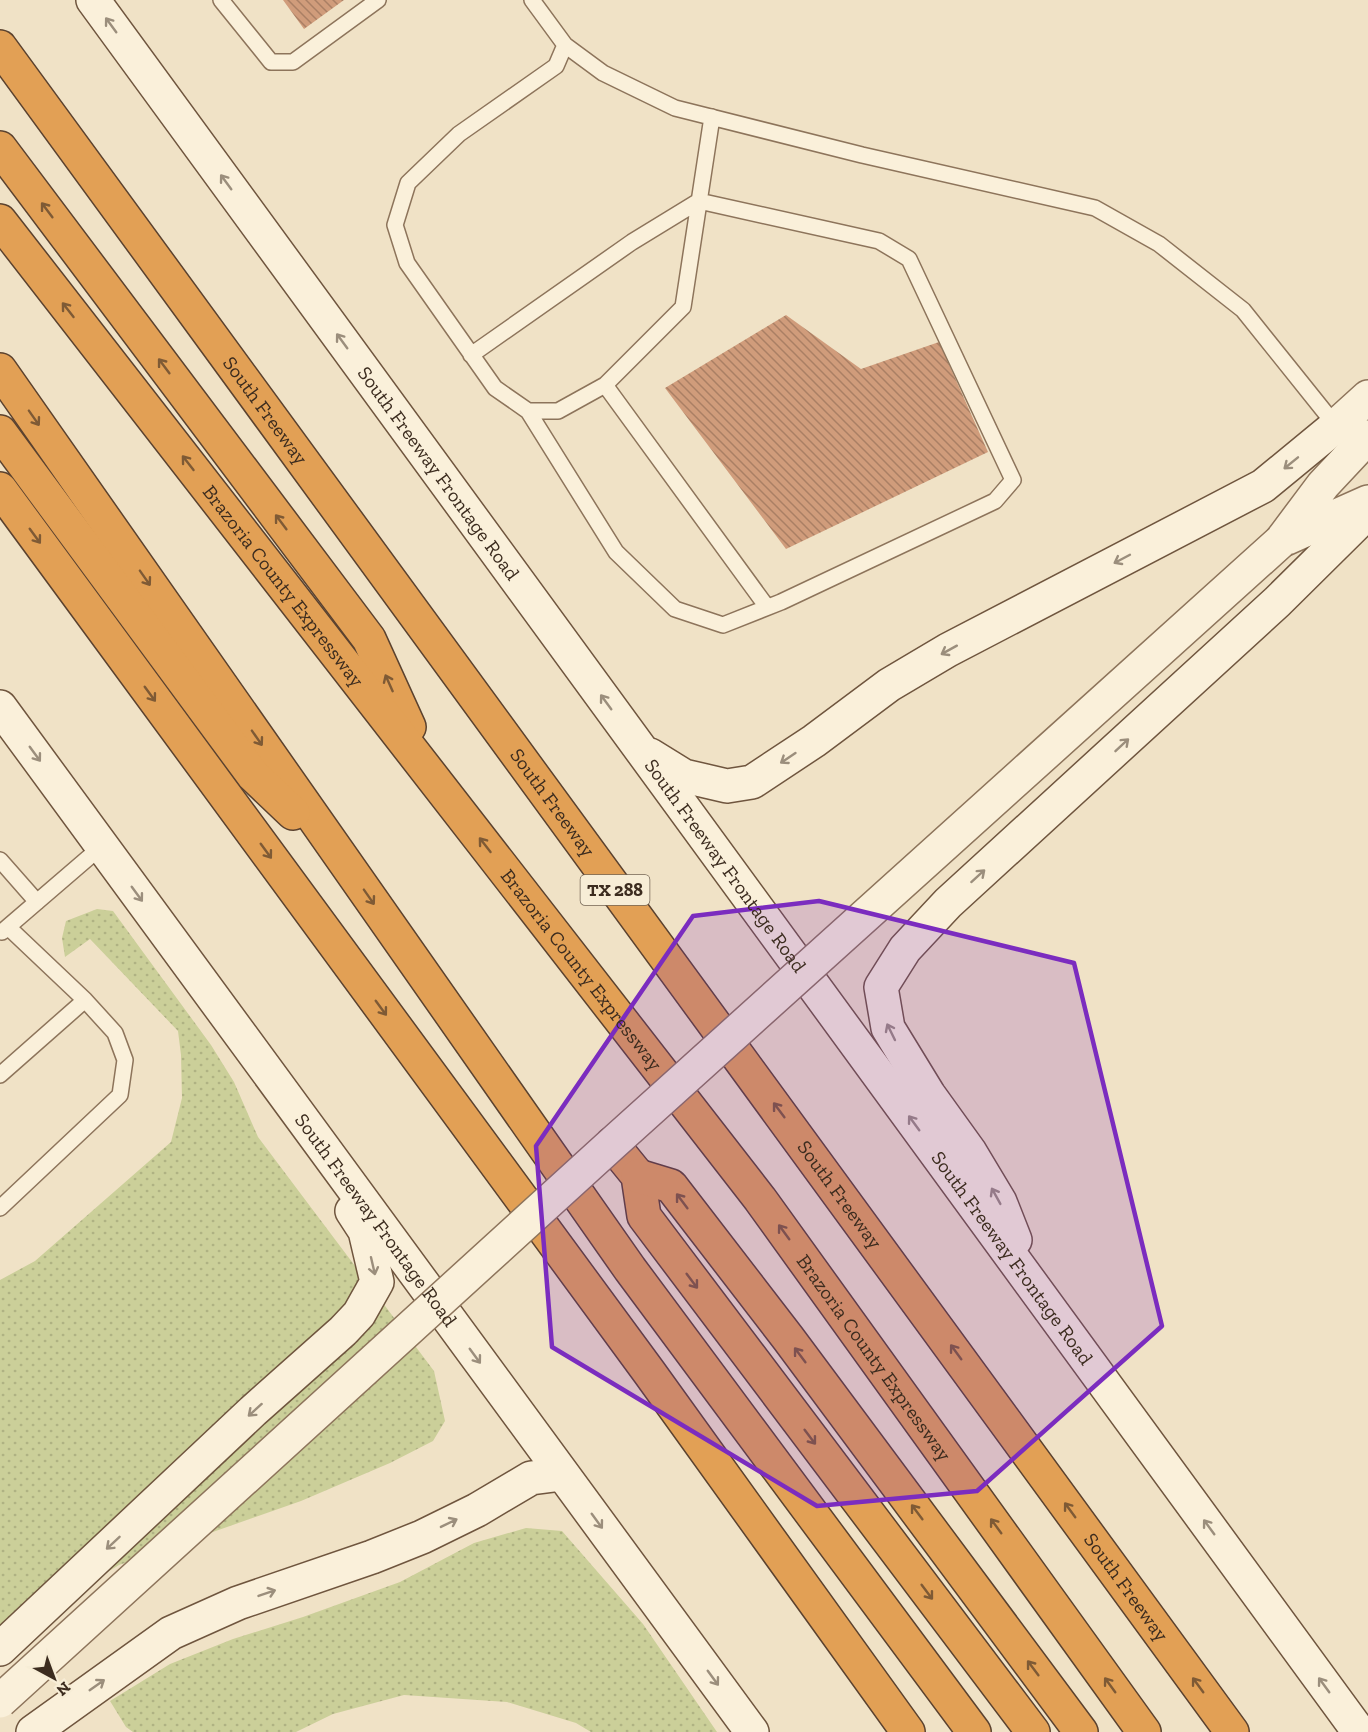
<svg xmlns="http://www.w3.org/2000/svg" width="1368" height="1732" viewBox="0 0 1368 1732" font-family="'Zilla Slab',serif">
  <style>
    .grass { fill: url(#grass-dots) }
    .building { fill: url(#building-back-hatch) }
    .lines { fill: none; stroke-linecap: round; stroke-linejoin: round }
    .service-casing { stroke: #8d745b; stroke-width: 18 }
    .tertiary-casing { stroke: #8d745b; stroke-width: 36 }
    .secondary-casing { stroke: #6f553e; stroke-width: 36 }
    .motorway-casing { stroke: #5b422f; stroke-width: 36 }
    .service { stroke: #faf0da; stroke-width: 15 }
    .tertiary { stroke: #faf0da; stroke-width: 33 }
    .secondary { stroke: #faf0da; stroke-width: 33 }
    .motorway { stroke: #e2a055; stroke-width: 33 }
    .tertiary-bridge-casing { stroke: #8d745b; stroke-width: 36; stroke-linecap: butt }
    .tertiary-bridge { stroke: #faf0da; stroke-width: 33 }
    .oneway { stroke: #9b8e7c }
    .oneway2 { stroke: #7e5a35 }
    .marked { fill: #7b2cbf; fill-opacity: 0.2; stroke: #7b2cbf; stroke-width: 4.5; stroke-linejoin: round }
    .labels { text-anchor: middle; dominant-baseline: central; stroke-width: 4.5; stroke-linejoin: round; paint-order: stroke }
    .shield { fill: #f7edd6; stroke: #746656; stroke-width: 1.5 }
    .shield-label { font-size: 18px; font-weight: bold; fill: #3c2c1f }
    .street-label { font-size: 20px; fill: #3c2c1f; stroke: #f7edd6 }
  </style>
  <defs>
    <pattern id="grass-dots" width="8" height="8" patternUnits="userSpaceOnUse" patternTransform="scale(1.5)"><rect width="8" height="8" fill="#cbcf99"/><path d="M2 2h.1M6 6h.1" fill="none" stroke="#afb283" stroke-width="1.8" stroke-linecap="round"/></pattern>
    <pattern id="building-back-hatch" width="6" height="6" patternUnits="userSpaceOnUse" patternTransform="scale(1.5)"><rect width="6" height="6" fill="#d09c7b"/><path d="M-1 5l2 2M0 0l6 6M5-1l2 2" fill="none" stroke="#aa7f64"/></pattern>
  </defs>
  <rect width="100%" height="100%" fill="#f0e2c6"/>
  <!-- grass -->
  <path class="grass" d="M97 909 113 911 211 1045 234 1082 258 1137 434 1371 445 1421 433 1441 390 1463 301 1501 119 1565 26 1621 0 1640V1280L35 1261 171 1142 182 1098 181 1055 178 1031 90 939 65 957 62 938 66 921Z
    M526 1528 562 1531 643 1624 717 1732H591L576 1723 507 1702 404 1695 333 1714 296 1732H133L126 1727 110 1701 170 1664 233 1639 303 1617 400 1582 474 1543Z"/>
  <!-- building -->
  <path class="building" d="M283 0H344L304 29Z
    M786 315 861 369 939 342 988 452 786 549 665 388Z"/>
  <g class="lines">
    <!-- service casing -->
    <g class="service-casing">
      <path id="service" d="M221 0 271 62H293L378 0
        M532 0 565 45 603 73 675 108 862 155 1095 208 1159 244 1243 310 1336 426
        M565 45 556 66 459 134 408 183 395 225 407 263 495 388 528 411H558L605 385 683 307 712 117
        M471 355 632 242 699 201 879 241 909 259 1013 480 995 501 781 602 723 625 675 609 616 552 528 411
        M605 385 767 607
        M0 860 37 902
        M2 932 102 846
        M0 1075 85 1000
        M0 1208 120 1095 125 1060 115 1033 85 1000 8 927"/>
    </g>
    <!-- tertiary casing -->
    <g class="tertiary-casing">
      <path id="tertiary" d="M1336 426 1368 397
        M1285 539 1368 502
        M1281 541 1323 485 1368 437"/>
    </g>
    <!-- secondary casing -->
    <g class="secondary-casing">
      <g id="secondary">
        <path id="s1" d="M93 0 1359 1732"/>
        <path id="s2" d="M0 707 752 1732"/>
        <path d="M650 755 684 776 727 786 752 782 814 741 889 685 948 650 1263 486 1336 426"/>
        <path d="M1015 1240 1000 1202 970 1152 929 1095 888 1028 881 987 905 949 948 903 1277 602 1368 512"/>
        <path d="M0 1649 253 1411 343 1331 359 1314 377 1282 365 1231 352 1211"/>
        <path d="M33 1732 171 1633 238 1603 372 1557 422 1537 477 1510 531 1478 562 1474"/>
      </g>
    </g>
    <!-- motorway casing -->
    <g class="motorway-casing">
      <g id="motorway">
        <path id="s3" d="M0 47C410 609 823 1169 1232 1732"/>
        <path d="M0 148 369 639 409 727"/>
        <path id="s4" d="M0 221 760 1199 1144 1732"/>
        <path d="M0 370 630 1269 974 1732"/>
        <path d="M0 432 253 775 293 813"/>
        <path d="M0 489 649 1372 908 1732"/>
        <path d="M612 1144 638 1176 644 1216 1033 1732"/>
        <path d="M638 1176 671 1186 788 1338 1081 1732"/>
      </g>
    </g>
    <!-- service -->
    <use href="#service" class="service"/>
    <!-- tertiary -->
    <use href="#tertiary" class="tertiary"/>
    <!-- secondary -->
    <use href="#secondary" class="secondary"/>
    <!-- motorway -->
    <use href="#motorway" class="motorway"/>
    <!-- tertiary-bridge casing -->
    <g class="tertiary-bridge-casing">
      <path id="tertiary-bridge" d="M0 1701 612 1144 1281 541"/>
    </g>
    <!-- tertiary-bridge -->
    <use href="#tertiary-bridge" class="tertiary-bridge"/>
  </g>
  <!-- one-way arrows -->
  <defs><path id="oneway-shaft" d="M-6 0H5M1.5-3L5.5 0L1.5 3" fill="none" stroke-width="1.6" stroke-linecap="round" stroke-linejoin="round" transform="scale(1.5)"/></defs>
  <g class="oneway">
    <use href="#oneway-shaft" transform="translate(111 25) rotate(-126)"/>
    <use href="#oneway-shaft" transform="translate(226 182) rotate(-126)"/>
    <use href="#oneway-shaft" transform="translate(342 341) rotate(-126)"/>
    <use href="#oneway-shaft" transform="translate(1291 463) rotate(141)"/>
    <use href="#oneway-shaft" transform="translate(1122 559) rotate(152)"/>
    <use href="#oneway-shaft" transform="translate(949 650) rotate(151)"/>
    <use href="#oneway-shaft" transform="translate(606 702) rotate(-126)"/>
    <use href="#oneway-shaft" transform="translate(1122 745) rotate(-43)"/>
    <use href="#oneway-shaft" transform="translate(35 754) rotate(54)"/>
    <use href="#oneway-shaft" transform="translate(788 758) rotate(146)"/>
    <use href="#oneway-shaft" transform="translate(978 876) rotate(-42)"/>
    <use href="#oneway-shaft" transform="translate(137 894) rotate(54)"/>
    <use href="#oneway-shaft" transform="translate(891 1032) rotate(-116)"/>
    <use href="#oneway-shaft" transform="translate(914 1123) rotate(-126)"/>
    <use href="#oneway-shaft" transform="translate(996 1196) rotate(-119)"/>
    <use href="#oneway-shaft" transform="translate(373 1266) rotate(77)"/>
    <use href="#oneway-shaft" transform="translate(475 1356) rotate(54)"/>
    <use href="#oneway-shaft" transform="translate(255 1410) rotate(138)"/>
    <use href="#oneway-shaft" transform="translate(597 1521) rotate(54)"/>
    <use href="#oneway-shaft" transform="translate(449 1523) rotate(-26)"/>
    <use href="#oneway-shaft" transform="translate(1209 1527) rotate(-126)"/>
    <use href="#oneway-shaft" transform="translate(113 1543) rotate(137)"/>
    <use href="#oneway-shaft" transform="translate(267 1593) rotate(-19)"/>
    <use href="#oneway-shaft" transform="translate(713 1678) rotate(54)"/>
    <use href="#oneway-shaft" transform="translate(97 1685) rotate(-35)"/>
    <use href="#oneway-shaft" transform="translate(1324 1685) rotate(-126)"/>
  </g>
  <g class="oneway2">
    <use href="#oneway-shaft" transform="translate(47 210) rotate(-127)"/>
    <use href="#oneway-shaft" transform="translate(68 310) rotate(-128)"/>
    <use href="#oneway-shaft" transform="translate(164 366) rotate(-127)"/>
    <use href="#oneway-shaft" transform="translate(34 418) rotate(55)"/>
    <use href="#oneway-shaft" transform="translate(188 463) rotate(-128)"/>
    <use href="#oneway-shaft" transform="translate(281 522) rotate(-127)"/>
    <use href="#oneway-shaft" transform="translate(35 536) rotate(54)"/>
    <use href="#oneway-shaft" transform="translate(145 578) rotate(55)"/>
    <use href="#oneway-shaft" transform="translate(389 683) rotate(-114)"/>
    <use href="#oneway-shaft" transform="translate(150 694) rotate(54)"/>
    <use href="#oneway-shaft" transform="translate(257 738) rotate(55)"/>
    <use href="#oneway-shaft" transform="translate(485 845) rotate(-128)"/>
    <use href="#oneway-shaft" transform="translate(266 851) rotate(54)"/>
    <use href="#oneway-shaft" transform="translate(369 897) rotate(55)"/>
    <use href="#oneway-shaft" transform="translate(381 1008) rotate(54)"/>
    <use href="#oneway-shaft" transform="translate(779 1110) rotate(-127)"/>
    <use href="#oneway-shaft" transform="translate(682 1201) rotate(-127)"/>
    <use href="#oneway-shaft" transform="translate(784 1232) rotate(-126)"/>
    <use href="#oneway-shaft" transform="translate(692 1281) rotate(53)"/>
    <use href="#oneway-shaft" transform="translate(956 1352) rotate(-126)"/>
    <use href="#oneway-shaft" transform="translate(800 1355) rotate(-127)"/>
    <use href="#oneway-shaft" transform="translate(810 1437) rotate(53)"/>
    <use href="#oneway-shaft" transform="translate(1070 1510) rotate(-126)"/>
    <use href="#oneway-shaft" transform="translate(917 1512) rotate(-127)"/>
    <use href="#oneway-shaft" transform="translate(996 1526) rotate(-126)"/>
    <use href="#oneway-shaft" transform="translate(927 1592) rotate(53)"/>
    <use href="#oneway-shaft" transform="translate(1033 1668) rotate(-127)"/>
    <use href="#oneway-shaft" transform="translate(1110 1685) rotate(-126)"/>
    <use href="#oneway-shaft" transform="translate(1198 1685) rotate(-126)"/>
  </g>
  <!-- marked area -->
  <path class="marked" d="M819 901 1074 963 1162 1326 977 1491 817 1506 552 1347 536 1146 693 916Z"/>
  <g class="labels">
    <!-- shield labels -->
    <rect class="shield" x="580.5" y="875" width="69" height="30" rx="4.5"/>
    <g class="shield-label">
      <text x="615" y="890">TX 288</text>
    </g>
    <!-- street labels -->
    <g class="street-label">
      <text stroke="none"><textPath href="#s3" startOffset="450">South Freeway</textPath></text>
      <text stroke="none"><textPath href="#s1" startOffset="586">South Freeway Frontage Road</textPath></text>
      <text stroke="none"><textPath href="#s4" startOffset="462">Brazoria County Expressway</textPath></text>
      <text stroke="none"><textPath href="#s3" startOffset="936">South Freeway</textPath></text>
      <text stroke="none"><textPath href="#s1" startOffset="1072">South Freeway Frontage Road</textPath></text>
      <text stroke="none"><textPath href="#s4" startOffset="948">Brazoria County Expressway</textPath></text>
      <text stroke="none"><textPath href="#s3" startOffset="1422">South Freeway</textPath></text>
      <text stroke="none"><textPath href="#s2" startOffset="636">South Freeway Frontage Road</textPath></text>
      <text stroke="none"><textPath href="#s1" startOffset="1558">South Freeway Frontage Road</textPath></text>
      <text stroke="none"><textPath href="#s4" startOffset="1434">Brazoria County Expressway</textPath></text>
      <text stroke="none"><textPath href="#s3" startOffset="1908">South Freeway</textPath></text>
    </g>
  </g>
  <!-- north arrow -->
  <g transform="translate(54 1678) rotate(139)" stroke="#f7edd6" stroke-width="4.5" paint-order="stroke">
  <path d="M0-4.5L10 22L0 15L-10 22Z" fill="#3c2c1f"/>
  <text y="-9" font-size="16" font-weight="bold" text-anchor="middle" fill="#3c2c1f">N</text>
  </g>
</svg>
